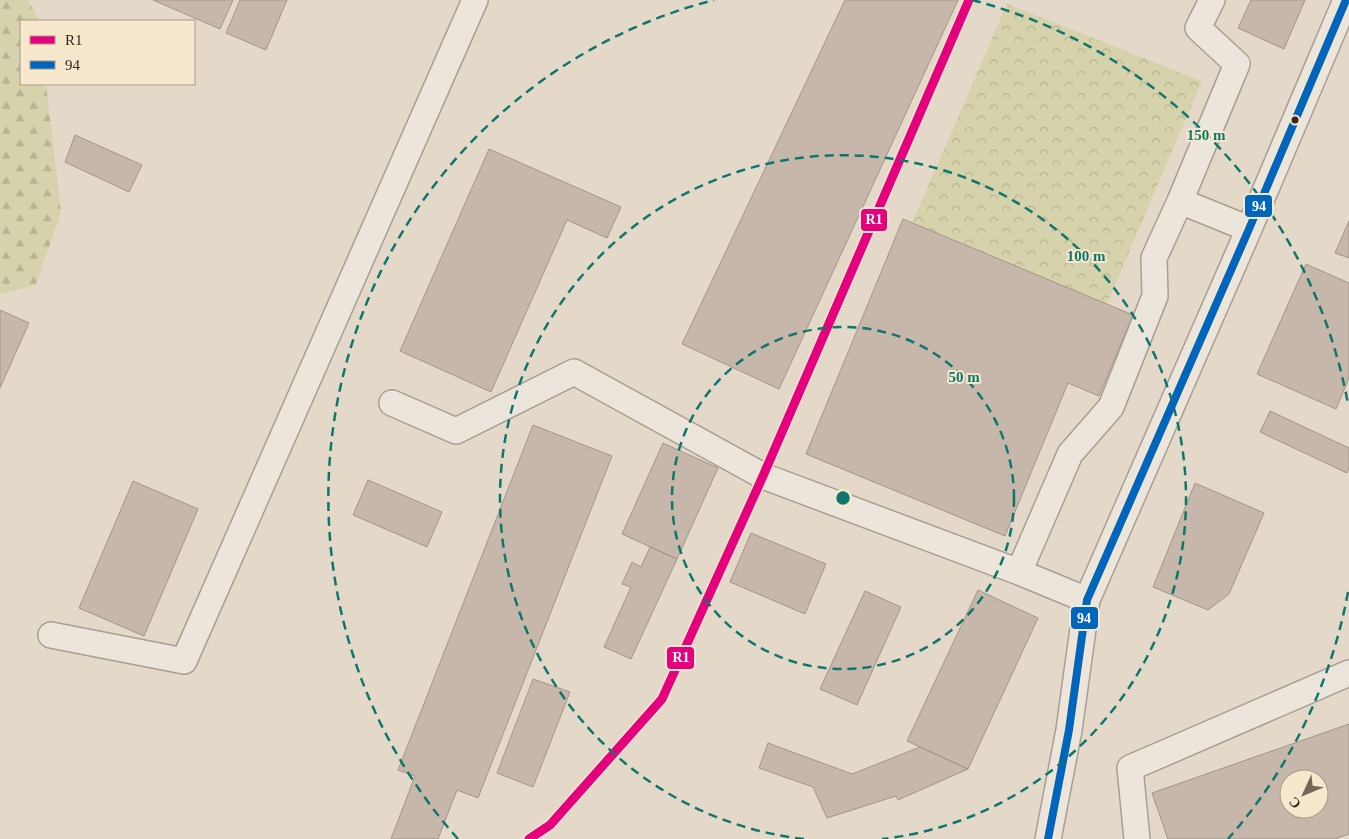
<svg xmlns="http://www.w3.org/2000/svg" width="1349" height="839" viewBox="0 0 1349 839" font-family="'Times New Roman',serif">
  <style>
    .forest { fill: url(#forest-firs) }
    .park { fill: url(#park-crowns) }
    .building { fill: #c7b7aa; stroke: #a49489; fill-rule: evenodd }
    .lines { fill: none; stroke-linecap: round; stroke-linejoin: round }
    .minor-casing { stroke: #a89e93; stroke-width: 28 }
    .minor { stroke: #ebe5db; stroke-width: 25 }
    .bus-1-casing { stroke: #f6e7cd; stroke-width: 11 }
    .bus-1 { stroke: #0065bd; stroke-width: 8 }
    .rail-1-casing { stroke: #f6e7cd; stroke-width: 12 }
    .rail-1 { stroke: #e5007d; stroke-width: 9 }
    .ring { fill: none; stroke: #0f766e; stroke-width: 2.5; stroke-dasharray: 9 6 }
    .bus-dot { fill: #36261b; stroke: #f6e7cd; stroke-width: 2 }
    .centre { fill: #0f766e; stroke: #f6e7cd; stroke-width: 2.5 }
    .ring-label { font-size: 15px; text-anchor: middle; font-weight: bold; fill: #0f766e; stroke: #f6e7cd; stroke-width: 4; stroke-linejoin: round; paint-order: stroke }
    .line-badge { stroke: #f6e7cd; stroke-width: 2 }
    .badge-label { font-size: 14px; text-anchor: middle; font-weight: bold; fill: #fff }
  </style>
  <defs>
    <pattern id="forest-firs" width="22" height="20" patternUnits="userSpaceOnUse" patternTransform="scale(1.25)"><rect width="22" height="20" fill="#d6d2ab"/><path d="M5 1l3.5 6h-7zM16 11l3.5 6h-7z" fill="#b8b493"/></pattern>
    <pattern id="park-crowns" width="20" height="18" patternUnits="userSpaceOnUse" patternTransform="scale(1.25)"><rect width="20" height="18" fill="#d6d2ab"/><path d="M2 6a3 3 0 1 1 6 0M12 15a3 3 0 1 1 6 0" fill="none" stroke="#b8b493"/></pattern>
  </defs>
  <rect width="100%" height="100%" fill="#e4d9c9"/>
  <!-- forest -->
  <path class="forest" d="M0 0H28L38 19V21H21V84H46L61 212 36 285 0 294Z"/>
  <!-- park -->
  <path class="park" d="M1007 4 1202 81 1107 304 912 223Z"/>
  <!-- building -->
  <path class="building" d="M153 0H233L220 29Z
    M240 0H287L266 50 226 33Z
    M845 0H958L779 389 682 344Z
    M1251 0H1305L1284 49 1238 28Z
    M75 135 142 165 129 192 65 162Z
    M489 149 621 207 607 238 567 220 491 392 400 351Z
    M903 219 1133 315 1099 396 1068 383 1005 536 806 454Z
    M1349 221V258L1335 253Z
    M1306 264 1349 283V378L1336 409 1257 374Z
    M0 310 29 323 0 388Z
    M1270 411 1349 448V468L1347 473 1260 432Z
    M533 425 612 456 478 798 457 790 438 839H391L415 776 398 770Z
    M663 443 718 468 677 559 622 534Z
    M368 480 442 512 427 547 353 515Z
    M133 481 198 509 144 636 79 608Z
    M1195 483 1264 513 1229 594 1208 610 1153 587Z
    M751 533 826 564 805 614 730 582Z
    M650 547 677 559 631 659 604 647 631 587 622 584 632 562 641 567Z
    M978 590 1038 618 968 769 907 741Z
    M865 591 901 607 857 705 820 689Z
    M533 679 570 692 533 787 497 773Z
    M1349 724V834L1335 839H1168L1152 793ZM1289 779H1319V809H1289Z
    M768 743 852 774 920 747 968 769 898 800 896 796 827 818 813 787 759 768Z"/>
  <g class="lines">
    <!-- minor casing -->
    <g class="minor-casing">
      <path id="minor" d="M1180 201 1249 229
        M392 403 456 431 574 372 763 476 1019 572 1087 600
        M1019 572 1070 454 1111 407 1155 296 1154 258 1180 201 1237 64 1198 28 1212 0
        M51 635 184 661 475 0
        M1048 839 1069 730 1087 600 1249 229 1346 0
        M1137 839 1130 768 1349 673"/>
    </g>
    <!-- minor -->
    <use href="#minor" class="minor"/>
    <!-- bus-1 casing -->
    <g class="bus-1-casing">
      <path id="bus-1" d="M1048 839 1069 730 1087 600 1249 229 1346 0"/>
    </g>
    <!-- bus-1 -->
    <use href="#bus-1" class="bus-1"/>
    <!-- rail-1 casing -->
    <g class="rail-1-casing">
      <path id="rail-1" d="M529 839 550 825 662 699 763 476 969 0"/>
    </g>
    <!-- rail-1 -->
    <use href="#rail-1" class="rail-1"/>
  </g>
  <!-- distance rings -->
  <g class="ring">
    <circle cx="843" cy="498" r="171"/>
    <path d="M804 839A343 343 0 1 1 882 839"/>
    <path d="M1348 592A514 514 0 0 1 1228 839M458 839A514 514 0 0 1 714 0M972 0A514 514 0 0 1 1348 404"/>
  </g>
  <!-- markers -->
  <circle class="bus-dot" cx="1295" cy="120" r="4.5"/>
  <circle cx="843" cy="498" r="8" class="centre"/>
  <g class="ring-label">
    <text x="1206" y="140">150 m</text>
    <text x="1086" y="261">100 m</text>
    <text x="964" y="382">50 m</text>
  </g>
  <g class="line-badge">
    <rect x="1244" y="194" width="29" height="24" rx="5" fill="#0065bd"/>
    <rect x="860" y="208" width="28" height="24" rx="5" fill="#e5007d"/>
    <rect x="1070" y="606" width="29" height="24" rx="5" fill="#0065bd"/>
    <rect x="666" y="646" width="29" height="24" rx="5" fill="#e5007d"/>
  </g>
  <g class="badge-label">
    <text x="1259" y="211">94</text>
    <text x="874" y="224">R1</text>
    <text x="1084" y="623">94</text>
    <text x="681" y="662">R1</text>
  </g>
  <!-- legend -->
  <rect x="20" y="20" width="175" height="65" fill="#f6e7cd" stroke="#a99a86"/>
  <rect x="30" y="36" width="25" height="8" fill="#e5007d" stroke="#a99a86"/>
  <text x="65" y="45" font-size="15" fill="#36261b">R1</text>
  <rect x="30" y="61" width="25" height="8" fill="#0065bd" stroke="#a99a86"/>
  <text x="65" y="70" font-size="15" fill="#36261b">94</text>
  <!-- north arrow -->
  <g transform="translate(1304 794) rotate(226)"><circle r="24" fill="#f6e7cd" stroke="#a99a86"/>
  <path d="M0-4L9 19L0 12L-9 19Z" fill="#736558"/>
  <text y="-8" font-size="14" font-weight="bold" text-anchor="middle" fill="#36261b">С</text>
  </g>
</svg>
